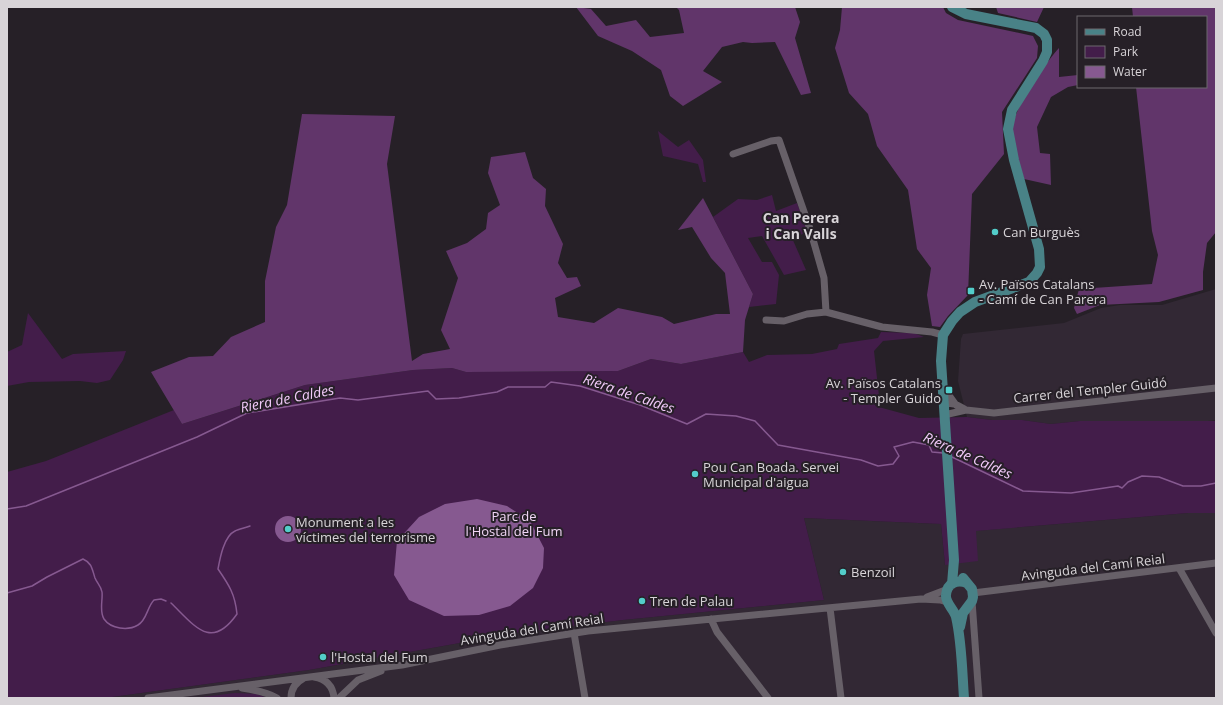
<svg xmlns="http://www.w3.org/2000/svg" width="1223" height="705" viewBox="0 0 1223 705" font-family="'Open Sans',sans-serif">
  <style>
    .built { fill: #322834 }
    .green { fill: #431d4a }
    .forest { fill: #61356a }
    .water { fill: #865990 }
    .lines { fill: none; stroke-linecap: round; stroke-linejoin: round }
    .stream { stroke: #865990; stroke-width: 1.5 }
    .street { stroke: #676068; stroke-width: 7 }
    .secondary { stroke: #498287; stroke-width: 10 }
    .poi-dot { fill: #53cdca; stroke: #262027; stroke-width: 1.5 }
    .labels { text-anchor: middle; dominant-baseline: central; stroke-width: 4; stroke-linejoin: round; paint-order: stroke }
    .poi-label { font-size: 13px; fill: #d8d4d8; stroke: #262027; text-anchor: start }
    .street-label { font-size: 13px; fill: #d8d4d8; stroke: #262027 }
    .park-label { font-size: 13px; fill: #f0d5f5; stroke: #262027 }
    .neighbourhood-label { font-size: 14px; font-weight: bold; fill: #d8d4d8; stroke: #262027 }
    .water-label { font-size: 14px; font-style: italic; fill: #f2cafa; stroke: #262027 }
  </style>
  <rect width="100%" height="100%" fill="#262027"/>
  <!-- built -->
  <path class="built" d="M1216 289V420L1208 421H1080L1051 424 1022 420H992L967 417 958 381 961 339 963 334 1064 323 1101 308 1120 305H1162Z
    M1188 513H1216V698H105L309 670 516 633 623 620 824 600 804 518 941 524 945 565 975 531Z"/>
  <!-- green -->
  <path class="green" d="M658 131 678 147 689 140 703 160 706 182H703L698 164 663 156Z
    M772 195 776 211 797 203 808 232 792 238 806 270 784 275 762 236 748 238 762 262H772L779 275 776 304 749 307 753 294 713 217 738 199 757 200Z
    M28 313 62 359 73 354 126 351 123 360 110 380 97 383 80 381 29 382 7 386V352L22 345Z
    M881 332 914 333 924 337 883 341 874 351 879 396 875 406 919 418 967 417 992 420H1022L1051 424 1080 421H1216V513H1188L976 531 978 561 945 565 941 524 804 518 824 600 623 620 516 633 309 670 105 698H7V472L46 461 174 410 182 424 305 385 413 370 452 368 466 372 618 371 651 359 681 364 743 352 749 362 767 355 812 354 837 349 839 344 878 338Z
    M235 693 257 694 267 698H194Z"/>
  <!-- forest -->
  <path class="forest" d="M576 7 591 9 606 26 636 20 650 37 684 33 679 10 676 7H795L800 22 795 38 811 93 801 95 775 42 752 43 743 42 722 47 703 71 722 82 683 106 670 96 661 70 632 51 598 36Z
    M842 7H943L946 13 958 20 1033 36 1038 46 1037 58 1002 112 1004 154 972 194 968 295 948 316 940 327 932 326 927 295 931 268 917 249 908 190 877 146 868 114 849 93 835 48 840 30Z
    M996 7H1044L1037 22 998 13Z
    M1132 7H1216V232L1207 243 1203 272V290L1159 302 1100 305 1077 314 1074 308 1079 289 1152 284 1158 255 1152 231 1136 87H1206V17H1133Z
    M1059 48V77L1078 75V85L1068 87 1051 97 1037 127 1040 153 1050 154 1051 185 1024 179C1020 165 1013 145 1012 131 1011 112 1046 62 1059 48Z
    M302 114 395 116 387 164 412 361 423 354 450 349 441 330 458 278 446 251 467 243 486 229 488 213 500 205 488 173 491 157 525 152 533 178 546 189 545 206 563 244 558 263 567 278 577 277 581 286 555 298 558 317 594 323 618 308 662 317 674 324 716 314H730L725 273 711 258 692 227 678 230 703 198 753 294 745 320 743 352 681 364 651 359 618 371 466 372 452 368 413 370 305 385 182 424 151 372 189 357 213 356 231 337 265 322V281L276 227 287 205Z"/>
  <!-- water -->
  <path class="water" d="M477 499 507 506 530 521 544 548 543 568 533 588 510 606 479 615 444 616 409 600 394 575 397 541 419 517 445 504Z
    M275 529a13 13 0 1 1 26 0a13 13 0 1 1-26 0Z"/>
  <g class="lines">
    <!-- stream -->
    <path class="stream" d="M952 457 1023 491 1071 493 1118 486 1122 488 1128 482 1142 476 1159 477 1183 486H1201L1216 483
      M7 509 26 506 197 437 247 413 340 398 358 400 428 391 436 399 459 398 497 392 508 387H545L551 382 580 386 640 405 687 424 706 414 736 416 755 421 778 445 861 460 878 466 893 464 899 456 894 447 913 442 929 445 932 452 943 453
      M7 593 32 586 47 577 83 559C92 563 92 569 95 578 97 583 101 586 102 592 103 600 99 611 104 619 111 629 128 631 138 625 147 620 147 607 154 600L161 599 166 601
      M171 603C195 626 211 651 237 614 235 594 229 585 218 569 220 558 224 536 235 531 239 529 245 528 250 526"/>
    <!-- street -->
    <path class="street" d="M733 154 771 141 779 140 810 229 824 278 826 312
      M766 320 784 321 807 314 826 312 882 327 932 332 943 335
      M943 387 956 405
      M944 405C952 401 959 406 966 410
      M944 415 966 410 994 413 1216 388
      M1179 568 1216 633
      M973 593 1216 563
      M927 597 948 589
      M972 601 979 698
      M830 608 841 698
      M711 619 717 632 768 698
      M574 633 585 698
      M314 677C326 679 333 686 334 698
      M242 688C255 690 266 692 277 698
      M148 698 402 665 500 645 588 631 921 599 940 600 947 602
      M291 698C291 689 296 682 304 678
      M339 698 358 680 381 671"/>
    <!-- secondary -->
    <path class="secondary" d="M952 584 954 560 941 361 943 335 952 321 960 312 975 302 1029 282 1037 273 1040 267 1039 249 1014 160 1008 129 1012 110 1043 61 1047 52V40L1044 34 1036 28 966 14 952 7
      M960 627 963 613 972 601 973 597 972 589 963 578
      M964 698C962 671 962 643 956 617 954 609 945 603 946 595 947 583 957 579 967 583"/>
  </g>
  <!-- markers -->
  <g class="poi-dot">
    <circle cx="995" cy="232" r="4"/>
    <rect x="967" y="287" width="8" height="8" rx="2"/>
    <rect x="945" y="386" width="8" height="8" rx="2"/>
    <circle cx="695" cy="474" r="4"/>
    <circle cx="288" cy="529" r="4"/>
    <circle cx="843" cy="572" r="4"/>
    <circle cx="642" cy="601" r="4"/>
    <circle cx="323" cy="657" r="4"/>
  </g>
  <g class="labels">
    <!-- poi labels -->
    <g class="poi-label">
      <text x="1003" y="232">Can Burguès</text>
      <text x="979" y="284">Av. Països Catalans<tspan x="979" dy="15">- Camí de Can Parera</tspan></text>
      <text x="941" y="383" text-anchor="end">Av. Països Catalans<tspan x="941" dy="15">- Templer Guido</tspan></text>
      <text x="703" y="467">Pou Can Boada. Servei<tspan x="703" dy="15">Municipal d'aigua</tspan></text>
      <text x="296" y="522">Monument a les<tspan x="296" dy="15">víctimes del terrorisme</tspan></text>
      <text x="851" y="572">Benzoil</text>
      <text x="650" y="601">Tren de Palau</text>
      <text x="331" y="657">l'Hostal del Fum</text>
    </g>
    <!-- street labels -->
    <g class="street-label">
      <text transform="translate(1090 390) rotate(-6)">Carrer del Templer Guidó</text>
      <text transform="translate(1093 567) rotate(-7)">Avinguda del Camí Reial</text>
      <text transform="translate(532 629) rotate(-9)">Avinguda del Camí Reial</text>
    </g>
    <!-- park labels -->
    <g class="park-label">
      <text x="514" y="516">Parc de<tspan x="514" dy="15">l'Hostal del Fum</tspan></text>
    </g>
    <!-- neighbourhood labels -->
    <g class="neighbourhood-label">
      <text x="801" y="217">Can Perera<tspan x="801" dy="16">i Can Valls</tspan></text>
    </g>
    <!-- water labels -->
    <g class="water-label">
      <text transform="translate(629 393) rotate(19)">Riera de Caldes</text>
      <text transform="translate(287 398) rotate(-11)">Riera de Caldes</text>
      <text transform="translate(968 455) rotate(24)">Riera de Caldes</text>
    </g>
  </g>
  <!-- border -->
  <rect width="1223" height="705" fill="none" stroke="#d8d4d8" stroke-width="16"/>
  <!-- legend -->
  <rect x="1077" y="16" width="130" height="72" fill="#262027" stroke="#6d686e"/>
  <rect x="1085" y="29" width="20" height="6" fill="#498287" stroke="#6d686e"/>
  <text x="1113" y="36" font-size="12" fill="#d8d4d8">Road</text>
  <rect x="1085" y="46" width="20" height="12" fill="#431d4a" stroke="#6d686e"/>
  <text x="1113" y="56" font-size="12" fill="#d8d4d8">Park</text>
  <rect x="1085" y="66" width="20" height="12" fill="#865990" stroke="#6d686e"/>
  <text x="1113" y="76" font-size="12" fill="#d8d4d8">Water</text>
</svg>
